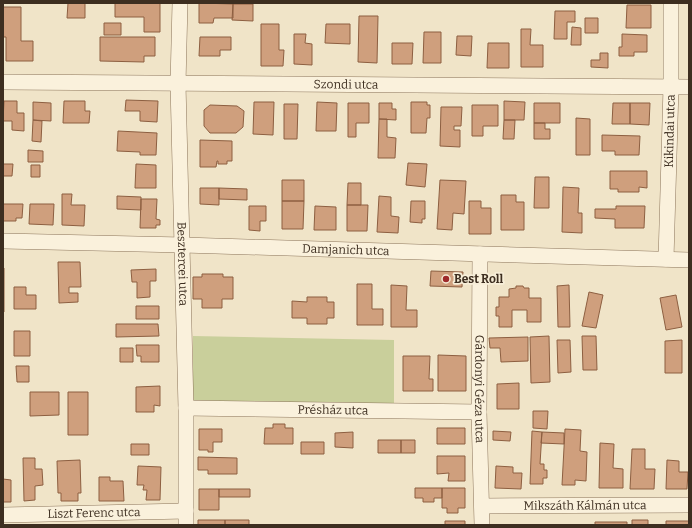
<svg xmlns="http://www.w3.org/2000/svg" width="692" height="528" viewBox="0 0 692 528" font-family="Bitter,serif">
  <style>
    .green { fill: #c9cf9b }
    .building { fill: #cf9f7d; stroke: #8d5f41 }
    .lines { fill: none; stroke-linecap: round; stroke-linejoin: round }
    .minor-casing { stroke: #8d765c; stroke-width: 16 }
    .minor { stroke: #faf1dc; stroke-width: 15 }
    .poi-dot { fill: #9e2a2b; stroke: #f7eed8; stroke-width: 1.5 }
    .labels { text-anchor: middle; dominant-baseline: central; stroke-width: 3.5; stroke-linejoin: round; paint-order: stroke }
    .street-label { font-size: 12px; fill: #3d2e20; stroke: #f7eed8 }
    .poi-label { font-size: 12px; font-weight: bold; fill: #3d2e20; stroke: #f7eed8; text-anchor: start }
  </style>
  <rect width="100%" height="100%" fill="#f0e4c8"/>
  <!-- green -->
  <path class="green" d="M193 336 394 340V406L193 404Z"/>
  <!-- building -->
  <path class="building" d="M68 3H85V18H67Z
    M115 3H160V32H144V17H115Z
    M199 3 233 4V18H214L213 23H199Z
    M233 4H253V21L232 20Z
    M627 5H651V28H626Z
    M3 7H21V41H33V61H6V37H3Z
    M555 11H575V22H567V39H554Z
    M359 16H378L377 63 358 62Z
    M585 18H598V33H585Z
    M104 23H121V35H104Z
    M261 24H279V50H284L283 66H261Z
    M326 24H350V44L325 43Z
    M572 27 581 28V45H571Z
    M521 29H531L530 45H543V67H521Z
    M424 32H441V63H423Z
    M294 34H306L305 43 312 44V65L294 64Z
    M622 34 647 35V52H634V56H619V47H622Z
    M457 36H472L471 56 456 55Z
    M100 37H155V56H144V62L100 61Z
    M200 37H231V50H220V56H199Z
    M392 43H413L412 64H392Z
    M488 43H509V68H487Z
    M600 53H608V68L591 67V60H600Z
    M126 100 158 101 157 122 140 121V111H125Z
    M4 101H17V113H24V131L12 130V121H3Z
    M64 101H85V111H90L89 123H63Z
    M504 101 525 102 524 120H504Z
    M33 102 51 103V121L33 120Z
    M254 102H274L273 135 253 134Z
    M317 102 337 103 336 131H316Z
    M411 102H427V105H430V118H427L426 133H411Z
    M348 103H369V123H356V137H348Z
    M379 103H392V109H396V120L379 119Z
    M534 103H560V123H534Z
    M613 103H630V124H612Z
    M630 103H650L649 125 630 124Z
    M284 104H298L297 139H284Z
    M210 105 237 106 244 111 243 127 236 133H210L204 126V110Z
    M472 105H498V126H483V136H472Z
    M441 107H462L461 126H454V130H460V147L440 146Z
    M576 118 590 119V155H576Z
    M379 119H387V137L396 138 395 158H378Z
    M33 120 42 121 41 142 32 141Z
    M504 120H515L514 139H503Z
    M534 123H545V129H550V139H534Z
    M118 131 157 133 156 155H140V152L117 151Z
    M602 135 640 136 639 155H615V151H602Z
    M200 140 232 141V161H227V164H218V161H217L216 167H200Z
    M28 150 43 151V162H28Z
    M408 163 427 164 425 187 406 185Z
    M3 164H13L12 176H3Z
    M136 164 156 165V188H135Z
    M31 165H40V177H31Z
    M610 171H647V188L639 187V192H618V189H610Z
    M535 177H549V208H534Z
    M282 180H304V201H282Z
    M440 180 466 181 464 214 453 213 452 230 437 229Z
    M348 183H361V205H347Z
    M563 187 579 188 578 213H582V233L562 232Z
    M200 188H219V205L200 204Z
    M219 188 247 189V200L219 199Z
    M62 194H72L71 205H85L84 226 62 225Z
    M501 195H516V202H524V230H501Z
    M117 196 141 197V210L117 209Z
    M379 196 391 197V216L399 217 398 233 377 232Z
    M141 199H157L156 219 160 220V225H156V228H140Z
    M282 201H304L303 229H282Z
    M411 201H425V219H422V223L410 222Z
    M469 201H481V208H491V234H469Z
    M3 204H23L22 218H16V221H3Z
    M30 204H54L53 225 29 224Z
    M347 205H368L367 231H347Z
    M249 206H266V221H260V231L249 230Z
    M315 206 336 207V230H314Z
    M616 206H645L644 228H615V219L595 218V209H616Z
    M58 262H80L81 287H69V293H78V302L59 303Z
    M3 268H4V312H3Z
    M156 269V281H150V297L137 298V282H132L131 270Z
    M431 271 463 272 462 287 430 286Z
    M202 274H223V277H233V299H222V308H202V299H193V277H202Z
    M357 284H372V309H383V325H357Z
    M391 285 407 286 406 310H417V327H391Z
    M569 285 570 327H558L557 286Z
    M516 286H523L524 288H529V298H541V322H527V310H512V327H499V316H496V307H499V297H509V289L516 288Z
    M14 287H26V295H36V309H14Z
    M589 292 603 295 596 328 582 326Z
    M676 295 682 327 666 330 660 298Z
    M307 297H327V302H334V318H327V324H307V318H292V301L307 302Z
    M136 306H159V319H136Z
    M116 324H158L159 336 116 337Z
    M14 331H30V356H14Z
    M549 336 550 382 531 383 530 337Z
    M582 336H596L597 370H583Z
    M528 337V361L501 362 500 348H490L489 338Z
    M557 340H570L571 372 558 373Z
    M682 340V373H665V341Z
    M136 345H159V362H141V356H137Z
    M120 348H133V362H120Z
    M438 355 466 356V391H438Z
    M403 356H430L429 379H433V391H403Z
    M16 366H29V382H17Z
    M519 383V409H497V384Z
    M160 386V406L154 405V412H136V387Z
    M30 392H59V415L30 416Z
    M68 392H88V435H68Z
    M533 411H548L547 429 533 428Z
    M273 424H285V428H293V444H264L265 428H273Z
    M437 428H465V444H437Z
    M199 429H222V442H213V452H208V450H199Z
    M565 429 581 430 580 451 587 452 586 481 575 480V485H562Z
    M493 431 511 432 510 441 493 440Z
    M532 431 542 432 540 464H544V470H547V478H543V484H530Z
    M353 432V448L335 447V433Z
    M542 432 564 433V444L541 443Z
    M378 440H401V453H378Z
    M401 440H415V453H401Z
    M301 442H324V454H301Z
    M600 443 614 444 613 468 623 469V488H599Z
    M131 444H149V455H131Z
    M632 449H645V469H655L654 489H630Z
    M437 456H465V481H448L449 473 437 474Z
    M198 457 237 458V474H208V470H198Z
    M23 458H35V469H42L43 485 35 486V500L24 501Z
    M80 460 81 493H78V501H61V493H58L57 461Z
    M667 460 679 461V472H688L687 489H666Z
    M138 466 161 467 160 500H146L147 490H143L144 485H137Z
    M496 466 513 467V473H522L521 489 495 488Z
    M99 477H110V481H123L124 501H99Z
    M3 479 11 480V502H3Z
    M415 488H442V498H434V502H423V498H415Z
    M442 488H465V508H458V513H447V508H442Z
    M199 489H219V510H199Z
    M219 489H250V497H219Z
    M198 520H225V525H198Z
    M225 520H249V525H225Z
    M632 520H648V525H632Z
    M445 521H465V525H445Z
    M666 521H689V525H666Z
    M595 522H627V525H595Z"/>
  <g class="lines">
    <!-- minor casing -->
    <g class="minor-casing">
      <g id="minor">
        <path id="s1" d="M180 3 178 84 186 408V525"/>
        <path id="s2" d="M3 82 689 87"/>
        <path id="s3" d="M3 241 183 245 689 260"/>
        <path id="s4" d="M480 254 479 412 482 525"/>
        <path id="s5" d="M666 259 671 87V3"/>
        <path id="s6" d="M186 408 479 412"/>
        <path id="s7" d="M482 506 689 505"/>
        <path id="s8" d="M3 515 186 511"/>
      </g>
    </g>
    <!-- minor -->
    <use href="#minor" class="minor"/>
  </g>
  <!-- markers -->
  <circle class="poi-dot" cx="446" cy="279" r="4"/>
  <g class="labels">
    <!-- street labels -->
    <g class="street-label">
      <text stroke="none"><textPath href="#s2" startOffset="343">Szondi utca</textPath></text>
      <text stroke="none"><textPath href="#s5" startOffset="128">Kikindai utca</textPath></text>
      <text stroke="none"><textPath href="#s3" startOffset="343">Damjanich utca</textPath></text>
      <text stroke="none"><textPath href="#s1" startOffset="261">Besztercei utca</textPath></text>
      <text stroke="none"><textPath href="#s4" startOffset="135">Gárdonyi Géza utca</textPath></text>
      <text stroke="none"><textPath href="#s6" startOffset="147">Présház utca</textPath></text>
      <text stroke="none"><textPath href="#s7" startOffset="103">Mikszáth Kálmán utca</textPath></text>
      <text stroke="none"><textPath href="#s8" startOffset="91">Liszt Ferenc utca</textPath></text>
    </g>
    <!-- poi labels -->
    <g class="poi-label">
      <text x="454" y="279">Best Roll</text>
    </g>
  </g>
  <!-- border -->
  <rect width="692" height="528" fill="none" stroke="#3d2e20" stroke-width="8"/>
</svg>
